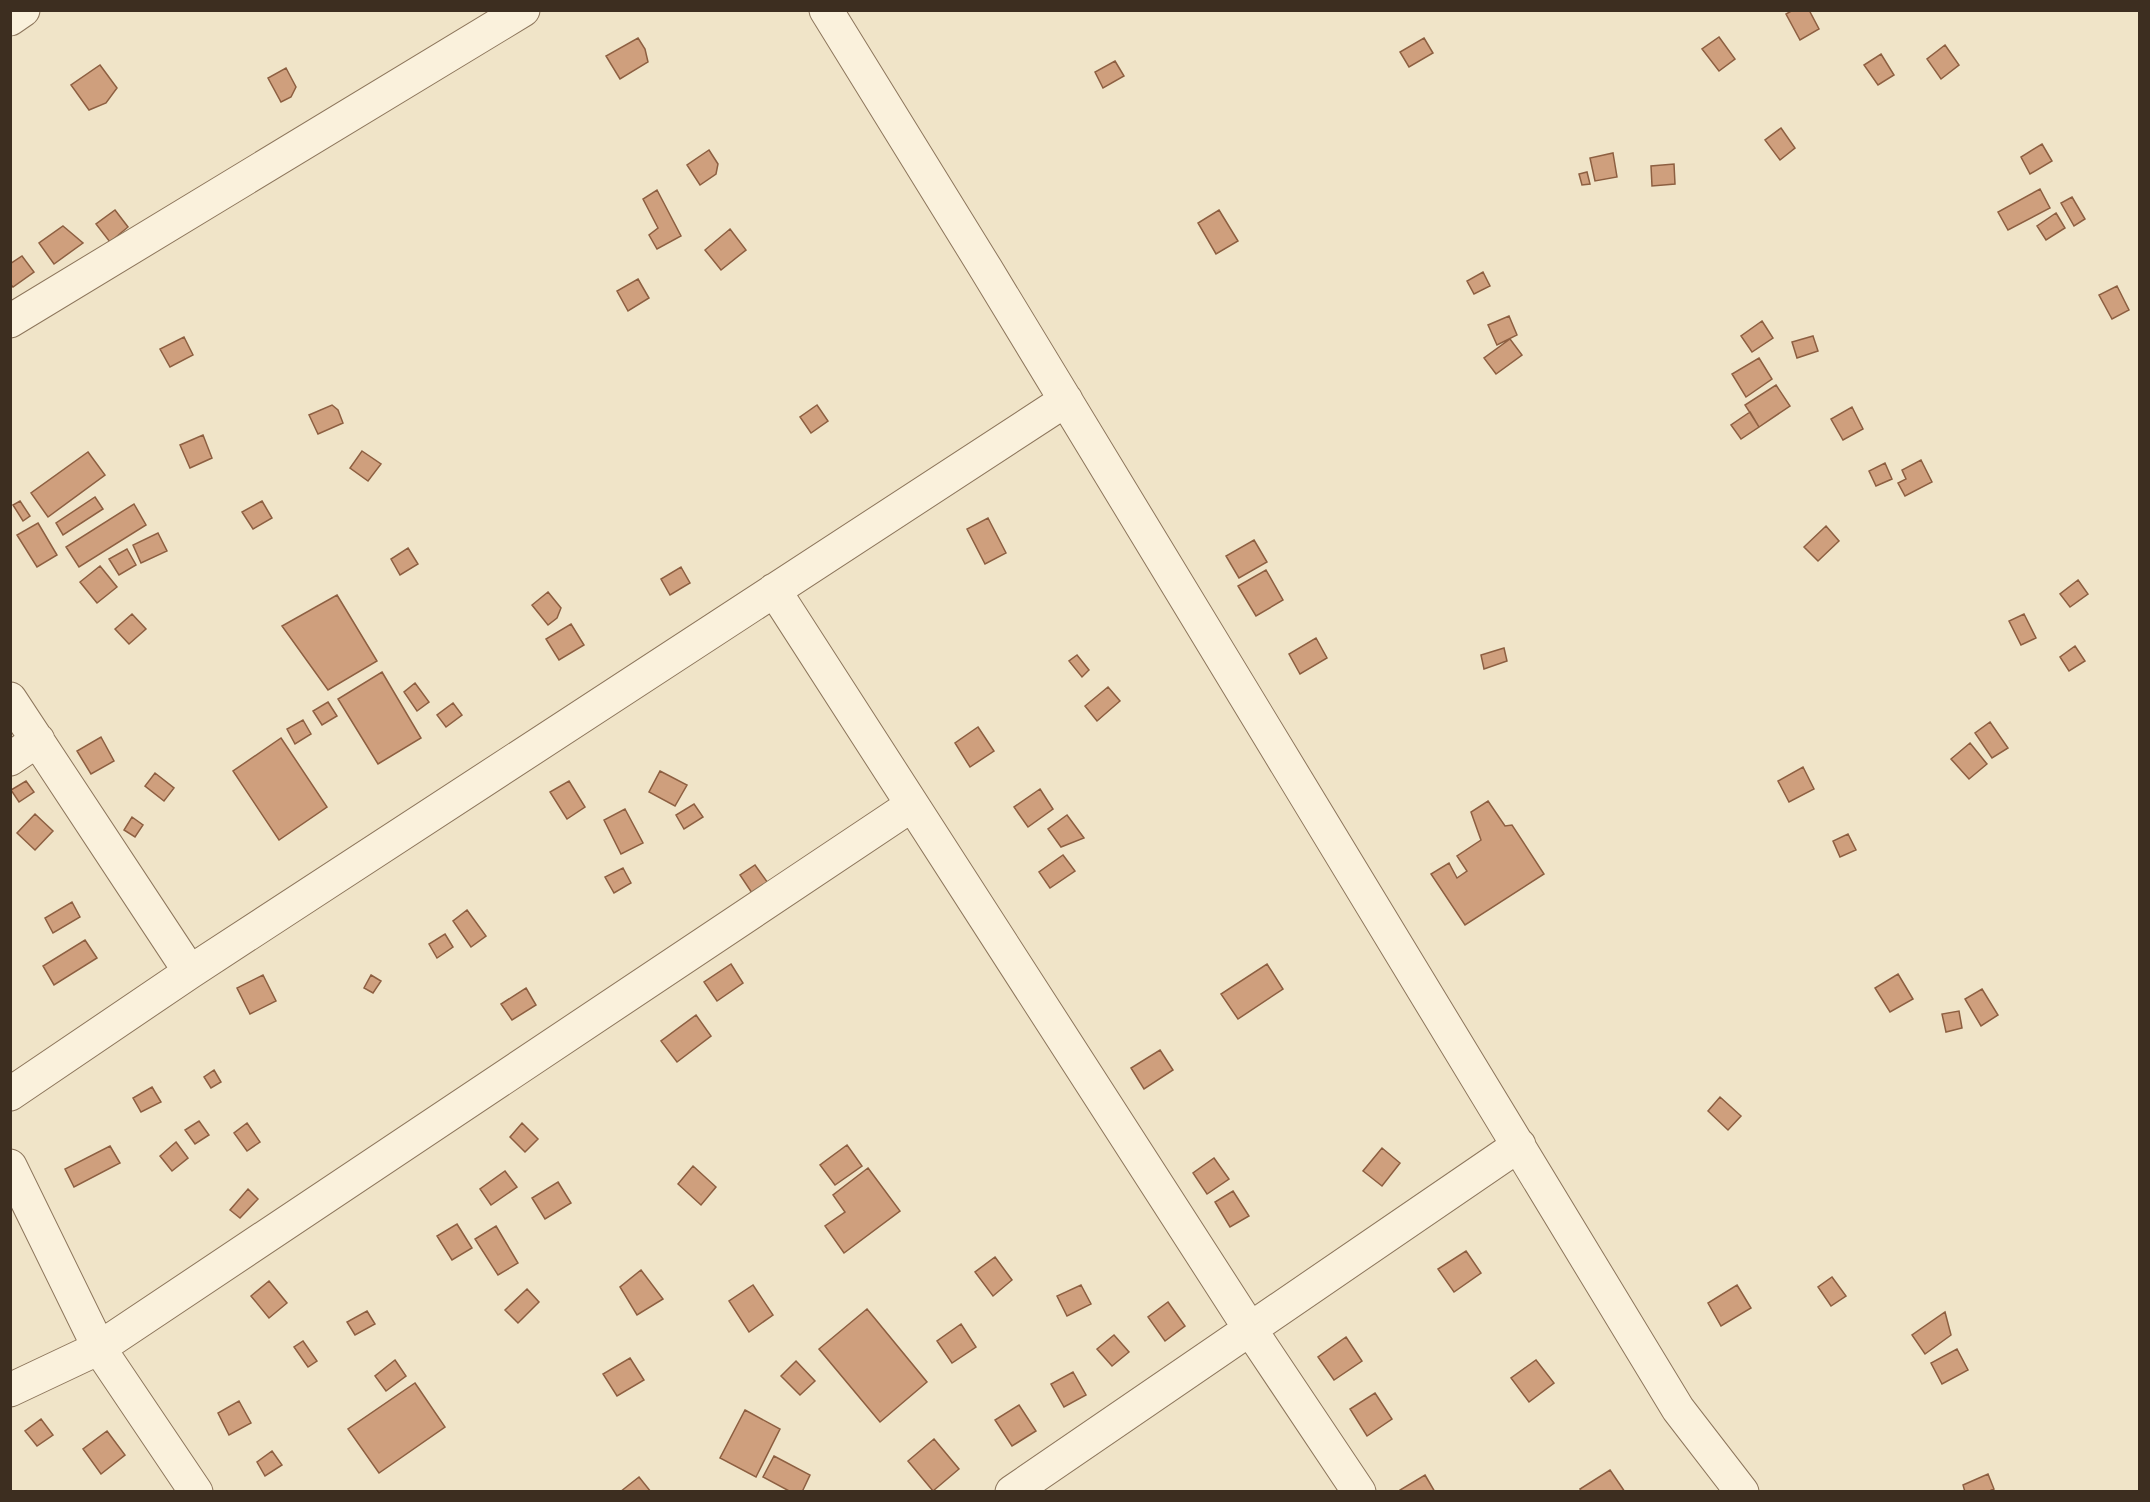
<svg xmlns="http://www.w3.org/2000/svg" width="2150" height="1502" viewBox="0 0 2150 1502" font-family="'PT Serif',serif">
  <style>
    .building { fill: #cf9f7d; stroke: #8d5f41; stroke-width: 1.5 }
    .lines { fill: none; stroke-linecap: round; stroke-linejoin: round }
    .street-casing { stroke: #8d765c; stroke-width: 35 }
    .street { stroke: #faf1dc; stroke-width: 33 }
  </style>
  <rect width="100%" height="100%" fill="#f0e4c8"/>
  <!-- building -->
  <path class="building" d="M1793 10H1809L1819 29 1800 40 1786 14Z
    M1719 37 1735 59 1719 71 1702 49Z
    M638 38 645 49 648 62 620 79 606 56Z
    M1424 38 1433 53 1409 67 1400 52Z
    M1945 45 1959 65 1941 79 1927 59Z
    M1881 54 1894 75 1878 85 1864 65Z
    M1115 61 1124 76 1103 88 1095 72Z
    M100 65 117 88 106 103 89 110 71 85Z
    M286 68 296 87 291 97 281 102 268 78Z
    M1781 128 1795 148 1780 160 1765 140Z
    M2042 144 2052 161 2030 174 2021 157Z
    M709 150 718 164 716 174 700 185 687 165Z
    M1613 153 1617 177 1595 181 1590 158Z
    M1674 164 1675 184 1652 186 1651 166Z
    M1587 172 1590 184 1582 185 1579 174Z
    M2040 189 2050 208 2008 230 1998 212Z
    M657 190 681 236 657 249 649 235 658 228 643 199Z
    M2072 197 2085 219 2074 226 2061 203Z
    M115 210 128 227 110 242 96 224Z
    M1219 210 1238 241 1216 254 1198 223Z
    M2056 213 2065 228 2046 240 2037 226Z
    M63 226 83 243 54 264 39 243Z
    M730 229 746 250 721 270 705 250Z
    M22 256 34 272 13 287 10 284V264Z
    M1483 272 1490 286 1474 294 1467 281Z
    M638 279 649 298 628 311 617 291Z
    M2117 286 2129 310 2112 319 2099 295Z
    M1509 316 1517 335 1497 345 1488 325Z
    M1762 321 1773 338 1752 352 1741 336Z
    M1813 336 1818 351 1797 358 1792 342Z
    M184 337 193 355 170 367 160 349Z
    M1510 339 1522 355 1496 374 1484 358Z
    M1759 358 1772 379 1746 397 1732 374Z
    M1776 385 1790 406 1759 427 1745 405Z
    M332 405 338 410 343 423 318 434 309 415Z
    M817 405 828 421 811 433 800 417Z
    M1852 407 1863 429 1843 440 1831 419Z
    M1750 412 1759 427 1741 439 1731 425Z
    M203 435 212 458 190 468 180 445Z
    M362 451 381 464 368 481 350 468Z
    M88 452 105 475 48 517 31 493Z
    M1921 460 1932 482 1905 496 1898 483 1906 479 1902 470Z
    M1885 463 1892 479 1876 486 1869 471Z
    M95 497 103 509 63 535 56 523Z
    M20 501 30 516 23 521 13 505Z
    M262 501 272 518 253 529 242 512Z
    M134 504 146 525 79 567 66 547Z
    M988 518 1006 553 985 564 967 529Z
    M38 523 57 555 37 567 17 535Z
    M1826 526 1839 541 1818 561 1804 547Z
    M158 533 167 551 141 563 133 545Z
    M1254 540 1267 562 1239 578 1226 556Z
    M408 548 418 564 400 575 391 559Z
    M127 549 136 565 119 575 109 559Z
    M100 566 117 587 97 603 80 582Z
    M681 567 690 583 670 595 661 579Z
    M1266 570 1283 600 1256 616 1238 586Z
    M2078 580 2088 594 2070 607 2060 594Z
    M548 592 561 608 557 618 548 625 532 605Z
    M337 595 377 661 328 690 282 626Z
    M132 614 146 629 129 644 115 629Z
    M2024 614 2036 638 2021 645 2009 621Z
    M571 624 584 645 559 660 546 639Z
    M1316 638 1327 658 1300 674 1289 654Z
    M2075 646 2085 661 2069 671 2060 657Z
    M1504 648 1507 661 1484 669 1481 655Z
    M1077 655 1089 670 1082 677 1069 661Z
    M382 672 421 738 378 764 338 699Z
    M415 683 429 702 417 711 404 692Z
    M1108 687 1120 701 1097 721 1085 706Z
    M328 702 337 716 322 725 313 711Z
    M453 703 462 715 446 727 437 715Z
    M303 720 311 734 295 744 287 729Z
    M1990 722 2008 748 1992 758 1975 733Z
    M978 727 994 751 970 767 955 743Z
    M101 737 114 761 91 774 77 751Z
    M281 738 327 807 279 840 233 771Z
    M1970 743 1987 764 1969 779 1951 759Z
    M1803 767 1814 789 1789 802 1778 781Z
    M660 771 687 785 675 806 649 792Z
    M155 773 174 788 164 801 145 786Z
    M26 781 34 792 19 802 11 790Z
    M569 781 585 807 567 819 550 792Z
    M1040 789 1053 809 1028 827 1014 807Z
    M1488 801 1505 826 1512 825 1544 874 1465 925 1431 874 1449 863 1457 878 1467 871 1457 856 1481 840 1471 812Z
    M694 804 703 817 684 829 676 815Z
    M625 809 643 843 621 854 604 820Z
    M35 814 53 831 35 850 17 833Z
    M1067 815 1084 838 1061 847 1048 829Z
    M132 817 143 825 135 837 124 830Z
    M1848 834 1856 850 1840 857 1833 841Z
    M1063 855 1075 871 1050 888 1039 872Z
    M755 865 768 883 752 893 740 875Z
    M623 868 631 883 614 893 605 877Z
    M72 902 80 917 53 933 45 918Z
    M467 910 486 936 471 947 453 921Z
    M445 934 453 947 437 958 429 944Z
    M85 940 97 958 54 985 43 966Z
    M731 964 743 983 717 1001 704 982Z
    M1267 964 1283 989 1238 1019 1221 994Z
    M1898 974 1913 999 1890 1012 1875 988Z
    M263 975 276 1001 250 1014 237 988Z
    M371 975 381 981 373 993 364 988Z
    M526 988 536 1005 512 1020 501 1004Z
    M1982 989 1998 1015 1981 1026 1965 999Z
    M1959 1011 1962 1028 1946 1032 1942 1014Z
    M696 1015 711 1036 677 1062 661 1041Z
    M1160 1050 1173 1070 1144 1089 1131 1068Z
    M214 1070 221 1082 211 1088 204 1077Z
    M152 1087 161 1102 141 1112 133 1098Z
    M1720 1097 1741 1116 1728 1130 1708 1111Z
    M199 1121 209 1135 195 1144 185 1130Z
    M247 1123 260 1142 247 1151 234 1133Z
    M522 1123 538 1139 525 1152 510 1137Z
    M176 1142 188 1158 172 1171 160 1156Z
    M847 1145 862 1166 835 1185 820 1165Z
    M110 1146 120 1163 74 1187 65 1169Z
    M1382 1148 1400 1163 1382 1186 1363 1171Z
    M1214 1158 1229 1179 1207 1194 1193 1173Z
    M693 1166 716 1187 701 1205 678 1184Z
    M868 1168 900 1211 844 1253 825 1226 845 1212 833 1195Z
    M505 1171 517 1187 491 1205 480 1189Z
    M558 1182 571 1203 545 1219 532 1198Z
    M248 1189 258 1199 240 1218 230 1210Z
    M1233 1191 1249 1216 1230 1227 1215 1202Z
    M457 1224 472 1248 452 1260 437 1236Z
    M496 1226 518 1263 498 1275 475 1239Z
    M1466 1251 1481 1273 1454 1292 1438 1269Z
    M995 1257 1012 1280 993 1296 975 1272Z
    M641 1270 663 1299 637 1315 620 1287Z
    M1832 1277 1846 1296 1831 1306 1818 1287Z
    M269 1281 287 1303 269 1318 251 1296Z
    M753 1285 773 1315 749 1332 729 1301Z
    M1081 1285 1091 1304 1067 1316 1057 1296Z
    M1737 1285 1751 1308 1721 1326 1708 1303Z
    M527 1289 539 1302 518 1323 505 1310Z
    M1168 1302 1185 1326 1165 1341 1148 1317Z
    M867 1309 927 1382 880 1422 819 1349Z
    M367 1311 375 1324 355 1335 347 1322Z
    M1945 1312 1951 1335 1925 1354 1912 1335Z
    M961 1324 976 1347 952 1363 937 1341Z
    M1114 1335 1129 1352 1112 1366 1097 1349Z
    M1346 1337 1362 1361 1334 1380 1318 1357Z
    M303 1341 317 1361 308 1367 294 1347Z
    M1957 1349 1968 1370 1942 1384 1931 1363Z
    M630 1358 644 1380 617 1396 603 1374Z
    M395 1360 406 1376 386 1391 375 1376Z
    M1536 1360 1554 1383 1529 1402 1511 1378Z
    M796 1361 815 1381 800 1395 781 1376Z
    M1073 1372 1086 1395 1064 1407 1051 1384Z
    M415 1383 445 1427 379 1473 348 1429Z
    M1375 1393 1392 1419 1367 1436 1350 1409Z
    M239 1401 251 1423 229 1435 218 1413Z
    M1019 1405 1036 1431 1012 1446 995 1420Z
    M745 1410 780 1429 756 1477 720 1458Z
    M41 1419 53 1435 37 1446 25 1431Z
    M107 1431 125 1455 101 1474 83 1449Z
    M934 1439 959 1469 933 1491 908 1461Z
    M272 1451 282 1465 265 1476 257 1462Z
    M774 1456 810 1475 802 1492H791L763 1477Z
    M1610 1470 1625 1492H1582L1580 1489Z
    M1988 1474 1994 1489 1987 1492H1965L1963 1485Z
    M1425 1475 1435 1492H1401L1400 1490Z
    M639 1477 651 1492H620Z"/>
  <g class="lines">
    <!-- street casing -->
    <g class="street-casing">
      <path id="street" d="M826 10 986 269 1678 1409 1742 1492
        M10 19 23 10
        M10 321 523 10
        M774 590 1250 1329 1359 1492
        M10 699 190 972
        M10 759 38 740
        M10 1094 190 972 1066 400
        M10 1166 99 1348 196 1492
        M10 1390 99 1348 912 805
        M1012 1492 1519 1145"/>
    </g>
    <!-- street -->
    <use href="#street" class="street"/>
  </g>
  <!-- border -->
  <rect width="2150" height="1502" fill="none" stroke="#3d2e20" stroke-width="24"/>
</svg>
